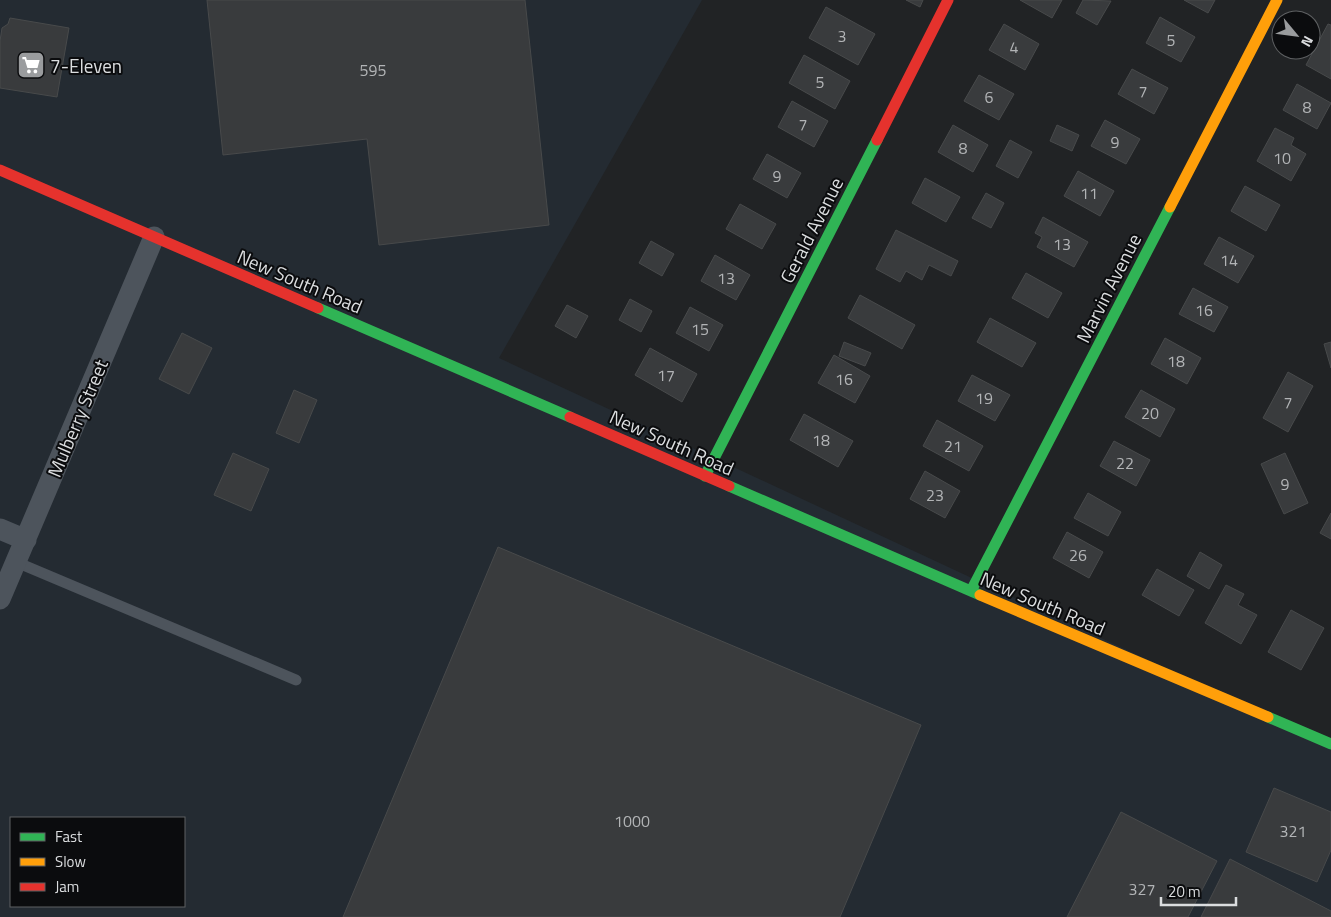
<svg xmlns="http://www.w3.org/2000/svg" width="1331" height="917" viewBox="0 0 1331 917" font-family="'Titillium Web',sans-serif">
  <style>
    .built { fill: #242b32; fill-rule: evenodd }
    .building { fill: #393b3d; stroke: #484a4b }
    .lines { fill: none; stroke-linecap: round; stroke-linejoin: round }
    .lane { stroke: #4d545c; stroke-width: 11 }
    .street { stroke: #4d545c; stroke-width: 21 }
    .fast { stroke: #30b455; stroke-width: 11 }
    .slow { stroke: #ff9f0a; stroke-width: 11 }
    .jam { stroke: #e5322d; stroke-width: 11 }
    .labels { text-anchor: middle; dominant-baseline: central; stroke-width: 4; stroke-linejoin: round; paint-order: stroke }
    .number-label { font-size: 16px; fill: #b2b4b6 }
    .poi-label { font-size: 19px; fill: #dbdddf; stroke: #0b0c0e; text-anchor: start }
    .street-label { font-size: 19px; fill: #dbdddf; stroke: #0b0c0e }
  </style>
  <rect width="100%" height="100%" fill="#212325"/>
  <!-- built -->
  <path class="built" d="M0 0H702L499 358 1331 745V917H0ZM11 818H184V906H11Z"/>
  <!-- building -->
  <path class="building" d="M207 0H525L549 225 379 245 367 139 223 155Z
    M906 0H923L920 7Z
    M1020 0H1062L1052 18Z
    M1083 0 1111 1 1097 25 1076 13Z
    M1184 0H1215L1208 13Z
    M826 7 875 34 858 65 809 38Z
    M1160 17 1195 37 1181 62 1146 43Z
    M10 18 69 28 57 97 0 88V41L2 28 8 24Z
    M1004 24 1039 44 1025 70 989 50Z
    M1328 24 1331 25V79L1306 65Z
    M804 55 850 81 835 109 789 83Z
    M1132 69 1168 88 1154 114 1118 94Z
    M979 75 1014 94 999 120 964 101Z
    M1297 84 1331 103 1317 129 1283 110Z
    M792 101 828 121 814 147 778 127Z
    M1105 120 1140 139 1126 164 1091 146Z
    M953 125 988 145 973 172 938 152Z
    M1057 125 1079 135 1072 151 1050 141Z
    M1275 128 1294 138 1291 145 1306 154 1291 181 1257 161Z
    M1010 140 1032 152 1018 178 996 166Z
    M767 154 801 173 787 198 753 179Z
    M1078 171 1114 191 1100 216 1064 196Z
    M925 178 960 197 946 222 912 203Z
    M1245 186 1280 205 1266 231 1231 211Z
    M986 193 1004 203 991 228 972 218Z
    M740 204 776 224 762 249 726 229Z
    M1043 217 1088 242 1074 267 1037 247 1042 237 1035 233Z
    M896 230 958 261 951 276 929 265 922 280 906 271 900 282 876 269Z
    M1219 237 1254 256 1238 283 1204 264Z
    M651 241 674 254 662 276 639 263Z
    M715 255 750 275 736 300 701 281Z
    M1026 273 1062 293 1048 318 1012 298Z
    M1193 288 1228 307 1214 332 1179 314Z
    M860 295 915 325 902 349 848 318Z
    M630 299 652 311 641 332 619 320Z
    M567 305 588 316 576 338 555 326Z
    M690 307 723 325 709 351 676 333Z
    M990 318 1036 343 1022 367 977 342Z
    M182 333 212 348 189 394 159 379Z
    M1165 338 1201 358 1187 384 1151 364Z
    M844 342 871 353 865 366 839 356Z
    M1331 342V368L1324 344Z
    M650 348 697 374 682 402 635 375Z
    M834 355 870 376 855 403 818 383Z
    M1288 372 1313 386 1288 432 1263 418Z
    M972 375 1010 395 995 421 958 401Z
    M294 390 317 400 299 443 276 433Z
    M1141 390 1175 409 1160 437 1125 417Z
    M804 414 853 441 838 467 790 440Z
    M937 420 983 446 969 471 923 446Z
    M1114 441 1150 460 1136 486 1100 466Z
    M233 453 269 469 251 511 214 495Z
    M1285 453 1308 503 1284 514 1261 464Z
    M925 471 960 491 945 518 910 499Z
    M1088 493 1121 512 1108 536 1074 518Z
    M1331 513V539L1320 533Z
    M1067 532 1103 552 1089 578 1053 558Z
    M498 547 921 725 840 917H343Z
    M1200 552 1222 565 1209 589 1187 576Z
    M1157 569 1194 590 1179 616 1142 595Z
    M1226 585 1244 594 1238 605 1257 615 1241 644 1205 623Z
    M1291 610 1324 628 1301 670 1268 652Z
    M1274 788 1331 812V850L1317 882 1246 852Z
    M1121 812 1217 861 1188 917H1067Z
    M1230 859 1331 911V917H1201Z"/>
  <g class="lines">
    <!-- lane -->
    <path class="lane" d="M16 562 296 680"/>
    <!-- street -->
    <path class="street" d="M0 529 26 540
      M0 599 154 237"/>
    <!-- fast -->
    <path class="fast" d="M318 308 570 417
      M705 476 877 140
      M729 486 980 595
      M971 591 1170 207
      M1268 717 1331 744"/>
    <!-- slow -->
    <path class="slow" d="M1170 207 1277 0
      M980 595 1268 717"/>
    <!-- jam -->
    <path class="jam" d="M877 140 948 0
      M0 170 318 308
      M570 417 729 486"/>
  </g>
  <!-- icons -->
  <defs>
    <g id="supermarket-square" transform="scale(1.4375)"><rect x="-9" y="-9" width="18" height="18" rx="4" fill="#9a9c9e" stroke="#0b0c0e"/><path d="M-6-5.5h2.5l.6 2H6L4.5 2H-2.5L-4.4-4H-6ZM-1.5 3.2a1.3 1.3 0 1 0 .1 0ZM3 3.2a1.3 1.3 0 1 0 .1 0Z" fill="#fff"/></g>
  </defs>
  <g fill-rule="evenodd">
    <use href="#supermarket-square" x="31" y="65"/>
  </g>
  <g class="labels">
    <!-- number labels -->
    <g class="number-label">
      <text x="842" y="36">3</text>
      <text x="1171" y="40">5</text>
      <text x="1014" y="47">4</text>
      <text x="373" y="70">595</text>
      <text x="820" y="82">5</text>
      <text x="1143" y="91">7</text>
      <text x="989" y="97">6</text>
      <text x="1307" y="107">8</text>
      <text x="803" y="124">7</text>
      <text x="1115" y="142">9</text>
      <text x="963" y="148">8</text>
      <text x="1282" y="158">10</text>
      <text x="777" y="176">9</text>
      <text x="1089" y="193">11</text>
      <text x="1062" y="244">13</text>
      <text x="1229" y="260">14</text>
      <text x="726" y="278">13</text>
      <text x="1204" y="310">16</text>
      <text x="700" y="329">15</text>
      <text x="1176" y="361">18</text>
      <text x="666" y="375">17</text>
      <text x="844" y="379">16</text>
      <text x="984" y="398">19</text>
      <text x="1288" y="402">7</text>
      <text x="1150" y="413">20</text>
      <text x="821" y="440">18</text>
      <text x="953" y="446">21</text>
      <text x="1125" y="463">22</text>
      <text x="1285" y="484">9</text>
      <text x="935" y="495">23</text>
      <text x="1078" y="555">26</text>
      <text x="632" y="821">1000</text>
      <text x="1293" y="831">321</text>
      <text x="1142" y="889">327</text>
    </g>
    <!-- poi labels -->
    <g class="poi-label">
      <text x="50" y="65">7-Eleven</text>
    </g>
    <!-- street labels -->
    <g class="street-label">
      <text transform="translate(811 230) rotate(-63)">Gerald Avenue</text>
      <text transform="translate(300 281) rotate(23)">New South Road</text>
      <text transform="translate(1108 288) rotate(-63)">Marvin Avenue</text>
      <text transform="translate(77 418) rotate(-67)">Mulberry Street</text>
      <text transform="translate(672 442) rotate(24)">New South Road</text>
      <text transform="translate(1043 603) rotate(23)">New South Road</text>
    </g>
  </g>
  <!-- legend -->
  <rect x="10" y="817" width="175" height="90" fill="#0b0c0e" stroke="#5e6062"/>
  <rect x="20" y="833" width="25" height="8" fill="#30b455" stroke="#5e6062"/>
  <text x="55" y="842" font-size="15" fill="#dbdddf">Fast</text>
  <rect x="20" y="858" width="25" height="8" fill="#ff9f0a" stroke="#5e6062"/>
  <text x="55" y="867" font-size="15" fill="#dbdddf">Slow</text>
  <rect x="20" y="883" width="25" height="8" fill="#e5322d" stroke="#5e6062"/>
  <text x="55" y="892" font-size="15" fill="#dbdddf">Jam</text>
  <!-- north arrow -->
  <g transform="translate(1296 35) rotate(119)"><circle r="24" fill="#0b0c0e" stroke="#5e6062"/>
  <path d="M0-4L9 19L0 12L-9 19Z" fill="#9a9c9e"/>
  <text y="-8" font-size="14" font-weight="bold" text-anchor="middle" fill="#dbdddf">N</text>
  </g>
  <!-- scale -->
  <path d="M1161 897v8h75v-8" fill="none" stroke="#dbdddf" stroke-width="2.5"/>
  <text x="1168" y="897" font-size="15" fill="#dbdddf" stroke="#0b0c0e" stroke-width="4" paint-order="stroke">20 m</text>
</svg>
